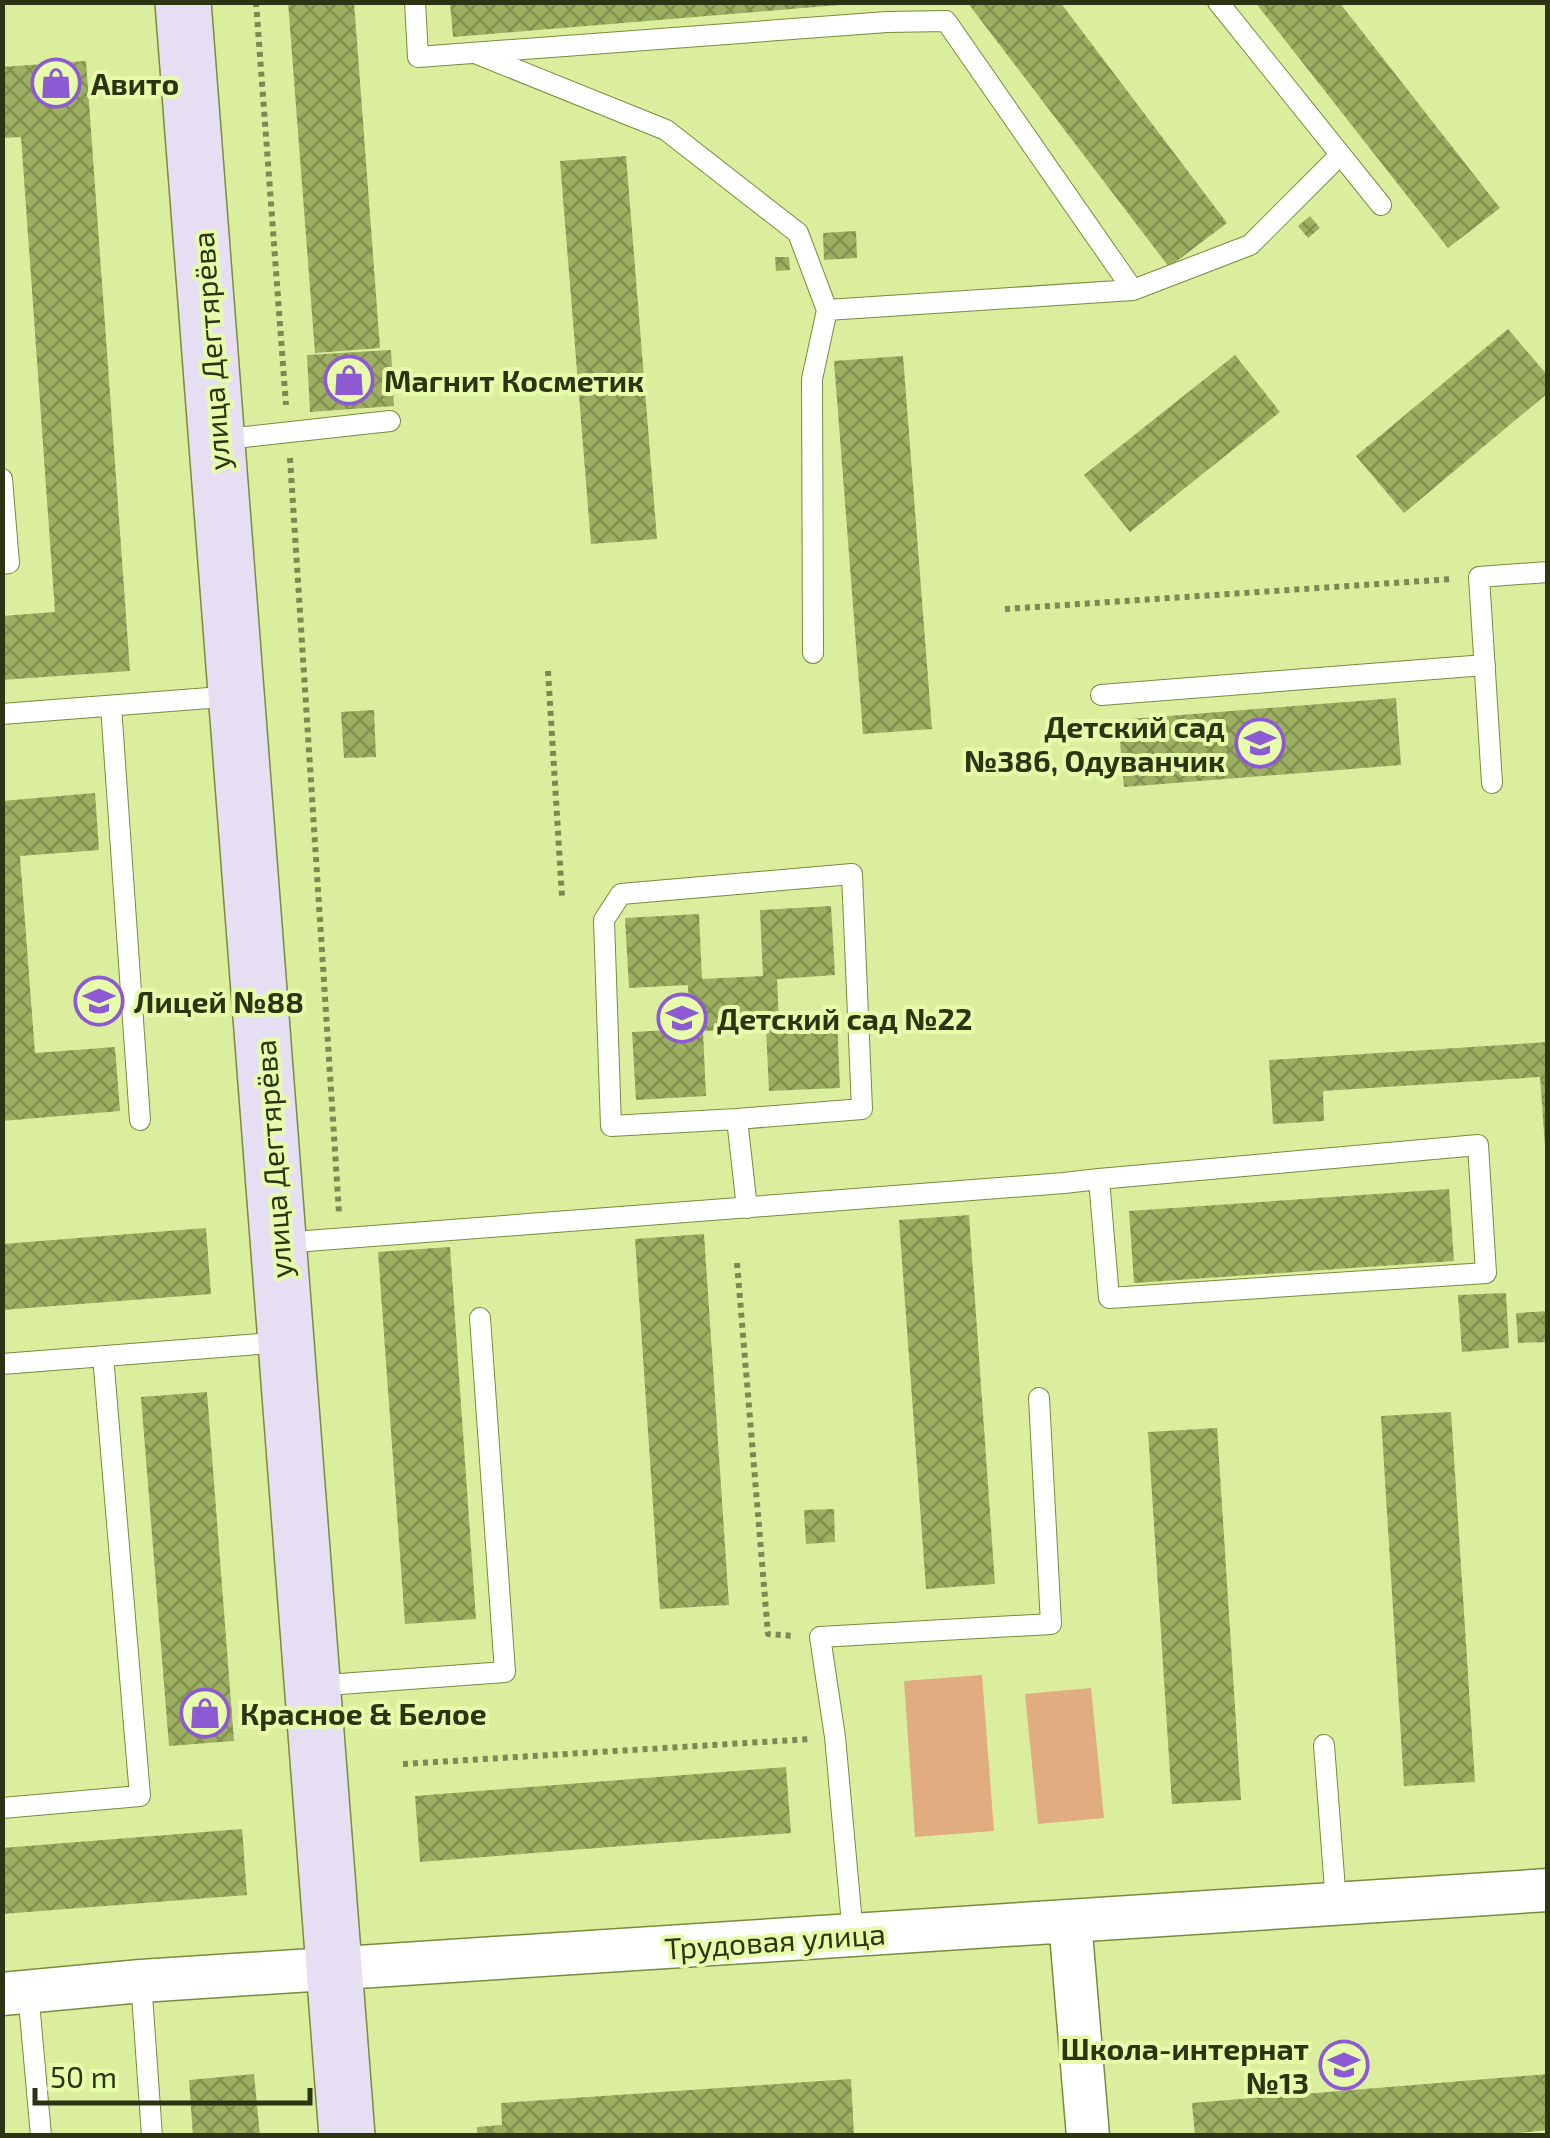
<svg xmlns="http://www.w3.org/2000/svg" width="1550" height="2138" viewBox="0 0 1550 2138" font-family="'Exo 2',sans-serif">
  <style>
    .grass { fill: #e1ac80 }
    .building { fill: url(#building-cross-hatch) }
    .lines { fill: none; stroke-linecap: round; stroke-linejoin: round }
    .lane-casing { stroke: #7a8b3e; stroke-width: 22 }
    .street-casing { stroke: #7a8b3e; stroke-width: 45 }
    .secondary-casing { stroke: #7a8b3e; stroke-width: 58 }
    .path { stroke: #7c8953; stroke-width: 6; stroke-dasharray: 5 5; stroke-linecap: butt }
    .lane { stroke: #fff; stroke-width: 20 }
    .street { stroke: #fff; stroke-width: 42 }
    .secondary { stroke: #e6def3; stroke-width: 55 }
    .labels { text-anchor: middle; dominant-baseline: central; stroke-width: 8; stroke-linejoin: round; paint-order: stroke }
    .poi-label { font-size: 30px; font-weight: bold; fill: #2d3413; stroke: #e7fcaa; text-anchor: start }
    .street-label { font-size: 30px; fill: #2d3413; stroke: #e7fcaa }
  </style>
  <defs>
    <pattern id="building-cross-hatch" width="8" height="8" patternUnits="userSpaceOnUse" patternTransform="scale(2.5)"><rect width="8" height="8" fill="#9db061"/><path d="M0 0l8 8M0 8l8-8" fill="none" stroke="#80904f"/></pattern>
  </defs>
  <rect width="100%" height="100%" fill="#daee9e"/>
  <!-- grass -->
  <path class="grass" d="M982 1675 994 1831 915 1837 904 1681Z
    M1091 1688 1104 1818 1038 1824 1025 1694Z"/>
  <!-- building -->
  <path class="building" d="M288 2H354L380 348 315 353Z
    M450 2H839V5L453 37Z
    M967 2H1060L1227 223 1169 267Z
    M1255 2H1339L1500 208 1448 248Z
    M86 61 130 671 2 680V616L55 612 21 137 2 138V67Z
    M626 156 657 539 591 544 560 161Z
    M1310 216 1320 228 1308 238 1298 226Z
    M856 231 857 258 824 260 823 233Z
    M775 257H789L790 270 776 271Z
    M1508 329 1548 376V393L1404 513 1356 456Z
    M391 350 394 406 310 412 307 355Z
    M1235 355 1280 412 1130 532 1084 475Z
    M903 356 932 729 863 734 834 361Z
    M1396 698 1401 765 1124 787 1118 720Z
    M374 710 376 757 344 758 341 712Z
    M95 793 99 850 20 856 35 1053 115 1047 120 1111 2 1121V801Z
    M831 906 835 975 777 979 779 1022 837 1019 840 1088 769 1091 766 1028 703 1031 706 1096 636 1100 632 1032 690 1029 688 985 629 988 625 918 699 914 702 979 763 976 760 910Z
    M1548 1042V1146H1545L1540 1077 1323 1091 1324 1121 1273 1124 1269 1060Z
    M1449 1189 1454 1261 1134 1283 1129 1211Z
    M969 1215 995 1584 926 1589 899 1220Z
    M206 1228 211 1294 2 1310V1244Z
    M704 1234 729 1605 660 1609 635 1239Z
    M450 1247 476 1619 405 1624 378 1252Z
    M1506 1293 1509 1348 1462 1352 1458 1295Z
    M1548 1311V1342L1518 1343 1516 1313Z
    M207 1392 234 1741 169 1746 141 1397Z
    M1451 1412 1475 1782 1404 1786 1381 1416Z
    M1217 1428 1241 1800 1172 1804 1148 1432Z
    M834 1509 835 1542 806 1544 804 1510Z
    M786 1767 791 1833 420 1862 415 1796Z
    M242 1829 247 1895 2 1914V1848Z
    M254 2074 260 2136H193L189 2080Z
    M1548 2074V2130L1519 2133V2136H1195L1192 2103Z
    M851 2079 854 2136H477V2127L502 2125 501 2103Z"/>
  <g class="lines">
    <!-- lane casing -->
    <g class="lane-casing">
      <path id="lane" d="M415 2 418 57 887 22 946 21 1133 290
        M1218 2 1381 205
        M475 53 666 130 798 233 827 310 1133 290 1250 245 1339 156
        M218 440 390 421
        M2 479 9 563 2 564
        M813 653 812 379 827 310
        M1101 695 1485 665
        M111 706 140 1120
        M2 714 235 696
        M1492 783 1479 577 1548 572
        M737 1119 611 1126 604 920 621 894 852 874 862 1109 737 1119 747 1208
        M281 1243 1064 1183 1099 1179 1478 1145 1486 1273 1109 1298 1099 1179
        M2 1364 284 1342
        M313 1686 505 1672 480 1318
        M1324 1745 1336 1903
        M2 1808 140 1796 103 1356
        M853 1935 835 1737 820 1637 1051 1624 1039 1398
        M141 1981 152 2136
        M28 1991 41 2136"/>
    </g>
    <!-- street casing -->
    <g class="street-casing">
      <path id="street" d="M1070 1921 1088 2136
        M2 1994 141 1981 1548 1890"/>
    </g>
    <!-- secondary casing -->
    <g class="secondary-casing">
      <path id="secondary" d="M183 2 347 2136"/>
    </g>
    <!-- path -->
    <path class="path" d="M256 2 286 405
      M290 458 339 1213
      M1005 609 1453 579
      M548 671 562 896
      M737 1263 768 1634 794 1636
      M403 1764 811 1739"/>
    <!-- lane -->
    <use href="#lane" class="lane"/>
    <!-- street -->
    <use href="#street" class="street"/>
    <!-- secondary -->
    <use href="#secondary" class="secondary"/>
  </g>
  <!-- icons -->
  <defs>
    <g id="shop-ring" transform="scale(2.5)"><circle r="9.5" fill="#e7fcaa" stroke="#8d5ad3" stroke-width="1.5"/><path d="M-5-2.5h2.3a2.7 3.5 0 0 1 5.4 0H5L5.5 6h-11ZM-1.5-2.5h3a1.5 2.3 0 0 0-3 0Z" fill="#8d5ad3"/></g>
    <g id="school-ring" transform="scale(2.5)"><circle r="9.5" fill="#e7fcaa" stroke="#8d5ad3" stroke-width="1.5"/><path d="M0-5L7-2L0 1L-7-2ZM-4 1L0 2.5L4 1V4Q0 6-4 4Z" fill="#8d5ad3"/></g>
  </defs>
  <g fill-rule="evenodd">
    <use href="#shop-ring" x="56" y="83"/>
    <use href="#shop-ring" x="349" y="380"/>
    <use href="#school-ring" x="1260" y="743"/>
    <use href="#school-ring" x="99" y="1001"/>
    <use href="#school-ring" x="682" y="1018"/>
    <use href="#shop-ring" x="205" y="1713"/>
    <use href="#school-ring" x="1344" y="2065"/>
  </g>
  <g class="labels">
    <!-- poi labels -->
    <g class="poi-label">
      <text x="91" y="83">Авито</text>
      <text x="384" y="380">Магнит Косметик</text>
      <text x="1225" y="726" text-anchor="end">Детский сад<tspan x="1225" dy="34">№386, Одуванчик</tspan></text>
      <text x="134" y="1001">Лицей №88</text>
      <text x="717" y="1018">Детский сад №22</text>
      <text x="240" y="1713">Красное &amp; Белое</text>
      <text x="1309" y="2048" text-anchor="end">Школа-интернат<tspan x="1309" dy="34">№13</tspan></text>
    </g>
    <!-- street labels -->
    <g class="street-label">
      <text transform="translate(210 351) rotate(-94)">улица Дегтярёва</text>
      <text transform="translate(272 1159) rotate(-94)">улица Дегтярёва</text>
      <text transform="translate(775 1940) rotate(-4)">Трудовая улица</text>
    </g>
  </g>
  <!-- border -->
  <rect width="1550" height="2138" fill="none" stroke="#2d3413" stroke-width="10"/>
  <!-- scale -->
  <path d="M35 2088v15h275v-15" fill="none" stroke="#2d3413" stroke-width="5"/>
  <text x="50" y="2088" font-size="30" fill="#2d3413" stroke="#e7fcaa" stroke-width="8" paint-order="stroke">50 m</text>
</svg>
